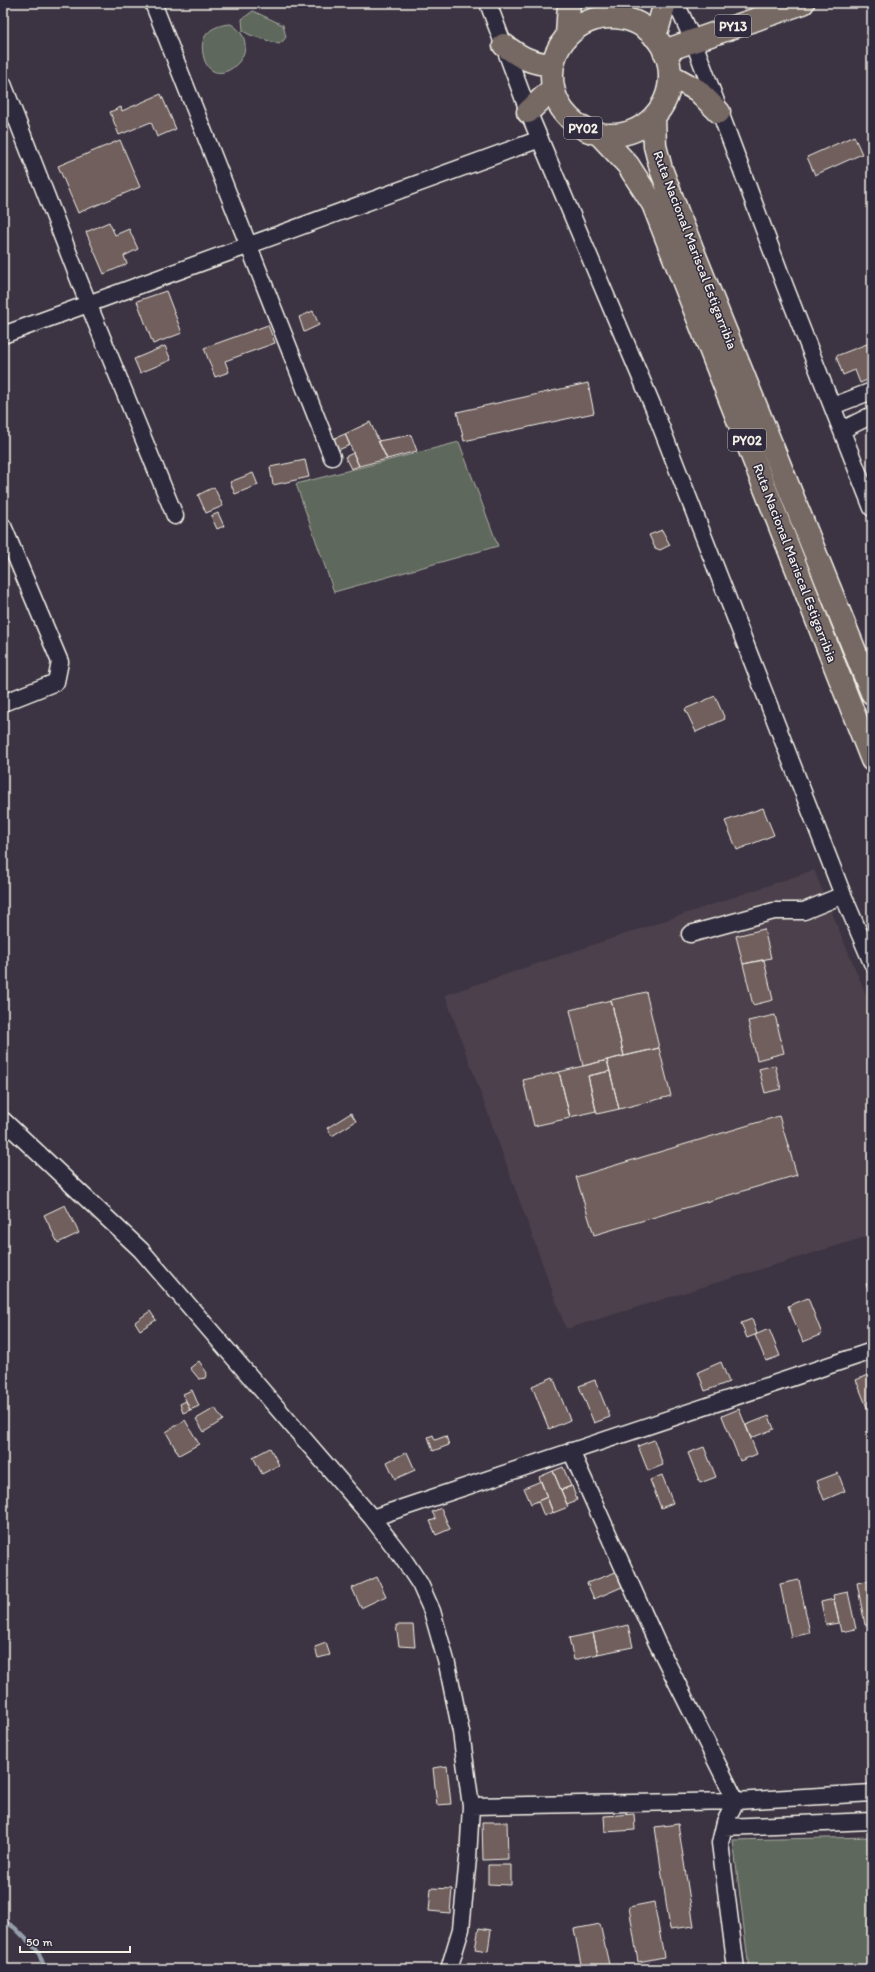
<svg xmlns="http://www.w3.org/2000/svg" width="875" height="1972" viewBox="0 0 875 1972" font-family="Itim,sans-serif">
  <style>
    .built { fill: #4c414b }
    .green { fill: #5e675b; stroke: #a9aca2 }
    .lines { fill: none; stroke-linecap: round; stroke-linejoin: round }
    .stream { stroke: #959eaa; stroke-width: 4.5 }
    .building { fill: #705e5d; stroke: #f4f1e8 }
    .minor-casing { stroke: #f4f1e8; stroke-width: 19 }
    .highway-casing { stroke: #f4f1e8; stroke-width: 25 }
    .minor { stroke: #2f2a3d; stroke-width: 16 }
    .highway { stroke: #766964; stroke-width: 22 }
    .labels { text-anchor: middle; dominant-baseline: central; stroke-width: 3; stroke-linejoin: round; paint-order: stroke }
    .shield { fill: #2f2a3d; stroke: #b9b5b5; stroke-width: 1 }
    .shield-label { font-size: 13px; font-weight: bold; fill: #f4f1e8 }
    .street-label { font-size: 14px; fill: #f4f1e8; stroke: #2f2a3d }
  </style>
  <rect width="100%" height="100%" fill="#3c3443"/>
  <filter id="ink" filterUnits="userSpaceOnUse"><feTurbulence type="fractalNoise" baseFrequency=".025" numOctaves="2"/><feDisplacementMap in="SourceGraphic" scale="8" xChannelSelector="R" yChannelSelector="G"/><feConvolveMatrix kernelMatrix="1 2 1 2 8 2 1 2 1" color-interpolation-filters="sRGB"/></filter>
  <g filter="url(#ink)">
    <!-- built -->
    <path class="built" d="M814 870 872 1009V1235L566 1329 445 995Z"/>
    <!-- green -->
    <path class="green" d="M253 11 283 25 286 37 283 41 279 44 250 35 243 31 242 19Z
      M231 24C272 49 211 100 203 54 199 34 213 25 231 24Z
      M459 442 498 546 334 592 296 484Z
      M872 1837V1969H749L733 1840Z"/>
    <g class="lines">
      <!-- stream -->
      <path class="stream" d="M3 1920 15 1928 38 1951 45 1969"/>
    </g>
    <!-- building -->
    <path class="building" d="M161 94 176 129 157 137 151 122 119 135 110 112 121 107 122 111Z
      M854 136 862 154 815 175 807 157Z
      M120 140 140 187 78 213 58 166Z
      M872 169V179L868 170Z
      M109 222 115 235 129 229 138 249 124 256 127 264 104 274 86 232Z
      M166 291 182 333 153 344 137 301Z
      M313 311 319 325 304 332 299 317Z
      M268 325 275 343 225 361 229 372 215 377 204 348Z
      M872 342V378L860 383 855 370 843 375 836 356Z
      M165 346 171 360 140 373 134 359Z
      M588 383 594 413 464 441 457 412Z
      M370 422 387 459 359 466 345 434Z
      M345 434 350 445 338 450 333 439Z
      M411 435 417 451 387 459 378 441Z
      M353 453 359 466 351 469 345 457Z
      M305 460 309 477 273 485 270 467Z
      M253 473 258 485 235 494 230 482Z
      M214 487 223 506 206 513 198 495Z
      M218 513 224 526 217 529 211 516Z
      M662 530 670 545 660 550 655 548 649 535Z
      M715 696 725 719 696 732 685 709Z
      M763 808 774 835 737 850 725 821Z
      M764 929 771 958 743 964 736 936Z
      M764 960 773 1000 753 1005 743 964Z
      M646 992 659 1048 624 1056 611 1000Z
      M611 1000 624 1056 583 1066 570 1010Z
      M775 1015 784 1053 757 1060 748 1021Z
      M659 1048 671 1096 619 1109 607 1060Z
      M607 1060 610 1071 588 1076 596 1111 570 1117 559 1072Z
      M775 1065 781 1089 765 1093 759 1069Z
      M610 1071 619 1109 597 1114 588 1076Z
      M559 1072 570 1118 534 1126 523 1080Z
      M351 1113 356 1121 332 1136 327 1128Z
      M779 1116 797 1175 594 1235 576 1177Z
      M65 1205 79 1233 58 1243 44 1215Z
      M872 1281V1300L866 1284Z
      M808 1298 822 1334 803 1342 788 1306Z
      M150 1311 156 1320 140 1330 135 1322Z
      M752 1319 757 1334 747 1338 741 1323Z
      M769 1329 780 1356 766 1361 755 1335Z
      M199 1361 207 1373 205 1378 199 1379 190 1368Z
      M721 1362 729 1382 705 1391 698 1372Z
      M872 1373V1420L856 1380Z
      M553 1377 570 1420 549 1429 532 1386Z
      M595 1380 610 1417 594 1423 579 1386Z
      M192 1390 199 1406 190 1410 183 1394Z
      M186 1401 190 1410 183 1413 180 1404Z
      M215 1408 223 1420 204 1432 196 1419Z
      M739 1409 757 1454 740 1461 722 1416Z
      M769 1416 774 1429 751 1438 746 1425Z
      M185 1420 199 1444 179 1455 166 1432Z
      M433 1435 435 1440 446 1436 449 1445 433 1451 428 1437Z
      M654 1440 663 1465 648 1471 638 1446Z
      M704 1447 716 1477 700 1483 688 1453Z
      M270 1448 279 1465 262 1474 253 1457Z
      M407 1452 415 1470 395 1479 387 1462Z
      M563 1467 571 1486 561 1490 553 1471Z
      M553 1471 568 1507 553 1513 539 1477Z
      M838 1473 845 1491 824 1500 817 1481Z
      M662 1475 673 1503 661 1508 650 1480Z
      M541 1481 547 1497 531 1504 524 1488Z
      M572 1486 577 1500 567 1504 561 1490Z
      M547 1497 553 1512 544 1516 538 1501Z
      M441 1508 450 1529 436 1535 430 1521 436 1519 432 1512Z
      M616 1572 622 1587 594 1599 587 1583Z
      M377 1577 386 1596 361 1608 352 1588Z
      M799 1580 810 1633 791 1637 780 1584Z
      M871 1580 872 1624 865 1625 857 1583Z
      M848 1592 856 1629 841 1632 833 1595Z
      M834 1599 839 1623 826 1625 821 1602Z
      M396 1625H413L415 1647 399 1646Z
      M628 1625 633 1647 598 1654 593 1633Z
      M593 1633 598 1654 574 1660 569 1638Z
      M326 1643 330 1655 318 1658 315 1647Z
      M447 1766 451 1804 437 1805 433 1768Z
      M634 1814 635 1830 605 1832 604 1816Z
      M482 1822H507L508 1859 483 1860Z
      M678 1824 694 1926 670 1929 655 1827Z
      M488 1865H511V1885L488 1884Z
      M431 1888 452 1889 450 1913 429 1911Z
      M654 1902 664 1957 638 1962 629 1907Z
      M600 1924 610 1969H582L574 1929Z
      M479 1928 491 1930 488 1951 475 1949Z"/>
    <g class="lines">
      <!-- minor casing -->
      <g class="minor-casing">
        <path id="minor" d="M153 3 332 457
          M488 3 530 116 654 409 843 895 872 963
          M676 3 693 40 785 286 872 508
          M3 84 88 303 175 516
          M3 335 540 139
          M833 406 872 391
          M842 430 872 415
          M3 526 60 662 56 682 3 703
          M690 934 774 911H804L843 895
          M3 1120 141 1250 372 1518 402 1557 420 1584 432 1611 447 1664 461 1732 471 1806 468 1858 461 1929 449 1969
          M571 1451 657 1643 736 1801 725 1822 720 1843 736 1969
          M372 1518 872 1351
          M471 1806 736 1801 872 1793
          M724 1827 872 1821"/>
      </g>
      <!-- highway casing -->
      <g class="highway-casing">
        <path id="highway" d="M552 76a59 59 0 1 1 118 0a59 59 0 1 1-118 0Z
          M567 36 569 3
          M654 36 658 27 665 3
          M504 45C521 58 531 63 553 65
          M664 51 803 3
          M670 75 697 90 719 112
          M528 112 553 88
          M654 117 655 146 661 169 678 214 872 693
          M598 133 628 165 653 204 872 760"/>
      </g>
      <!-- minor -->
      <use href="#minor" class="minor"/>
      <!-- highway -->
      <use href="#highway" class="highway"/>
    </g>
  </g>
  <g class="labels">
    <!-- shield labels -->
    <g class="shield">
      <rect x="715" y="15" width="36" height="22" rx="3"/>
      <rect x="564" y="117" width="38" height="22" rx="3"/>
      <rect x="728" y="429" width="38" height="22" rx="3"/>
    </g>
    <g class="shield-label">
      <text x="733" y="26">PY13</text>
      <text x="583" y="128">PY02</text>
      <text x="747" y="440">PY02</text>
    </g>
    <!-- street labels -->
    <g class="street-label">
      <text transform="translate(695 250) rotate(69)">Ruta Nacional Mariscal Estigarribia</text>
      <text transform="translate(795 563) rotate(69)">Ruta Nacional Mariscal Estigarribia</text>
    </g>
  </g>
  <!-- margin -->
  <rect width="875" height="1972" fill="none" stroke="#2f2a3d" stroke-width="16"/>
  <rect x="8" y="8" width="859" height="1956" fill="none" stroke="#f4f1e8" stroke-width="1.5" filter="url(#ink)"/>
  <!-- scale -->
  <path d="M20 1946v6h110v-6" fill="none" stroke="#f4f1e8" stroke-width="2"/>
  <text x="26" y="1946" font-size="12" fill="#f4f1e8" stroke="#2f2a3d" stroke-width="3" paint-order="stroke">50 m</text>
</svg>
